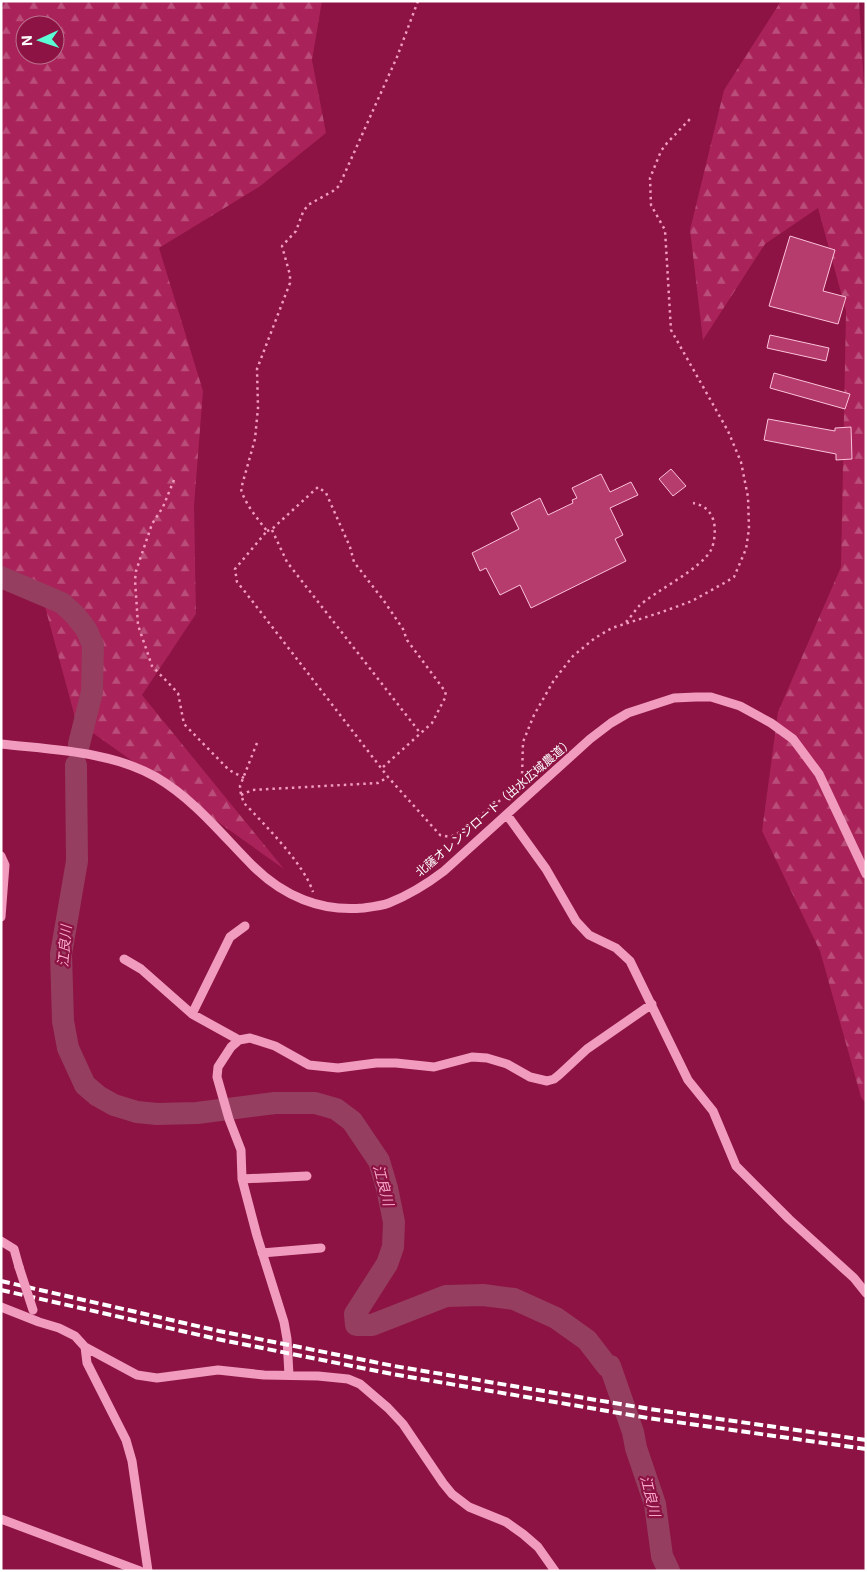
<svg xmlns="http://www.w3.org/2000/svg" width="867" height="1572" viewBox="0 0 867 1572" font-family="Inter,'Noto Sans JP',sans-serif">
  <style>
    .forest { fill: url(#forest-firs); fill-rule: evenodd }
    .lines { fill: none; stroke-linecap: round; stroke-linejoin: round }
    .river { stroke: #963e60; stroke-width: 22 }
    .building { fill: #b53c6d; stroke: #fcc2da }
    .path { stroke: #f19bbe; stroke-width: 2.5; stroke-dasharray: 2.5 4; stroke-linecap: butt }
    .minor { stroke: #f19bbe; stroke-width: 9 }
    .rail { stroke: #fff; stroke-width: 4; stroke-dasharray: 9 4; stroke-linecap: butt }
    .minor-bridge { stroke: #f19bbe; stroke-width: 9 }
    .labels { text-anchor: middle; dominant-baseline: central; stroke-width: 4.5; stroke-linejoin: round; paint-order: stroke }
    .street-label { font-size: 12px; fill: #fff; stroke: #8c1343 }
    .water-label { font-size: 14px; font-style: italic; fill: #f8a7c9; stroke: #8c1343 }
  </style>
  <defs>
    <pattern id="forest-firs" width="22" height="20" patternUnits="userSpaceOnUse" patternTransform="scale(1.25)"><rect width="22" height="20" fill="#a92259"/><path d="M5 1l3.5 6h-7zM16 11l3.5 6h-7z" fill="#ba4e7a"/></pattern>
  </defs>
  <rect width="100%" height="100%" fill="#8c1343"/>
  <!-- forest -->
  <path class="forest" d="M1 1H322L312 60 326 133 259 187 159 248 203 391 194 506 196 614 142 695 284 869 76 721 44 603 1 566ZM25 25H55V55H25Z
    M781 1H859L864 87 866 91V1104L861 1097 820 951 762 831 778 712 841 567 846 311 818 208 765 244 703 340 690 230 724 90Z"/>
  <g class="lines">
    <!-- river -->
    <path class="river" d="M1 577 62 603 75 615 86 629 93 645 92 692 79 744
      M76 765 77 861 61 954 63 1021 68 1048 85 1085 98 1096 114 1105 137 1112 157 1114 197 1113 275 1103H315L336 1109 352 1121 379 1161 387 1188 394 1222 393 1247 387 1264 355 1314 356 1325H372L446 1296 483 1295 514 1299 556 1318 587 1340 607 1366H610L633 1432 636 1448 655 1504 662 1556 669 1571"/>
  </g>
  <!-- building -->
  <path class="building" d="M790 236 835 250 823 291 846 297 838 324 769 306Z
    M770 335 829 348 826 361 767 348Z
    M774 373 850 394 845 409 770 388Z
    M768 419 835 431V428L851 427 852 459 836 460V454L764 440Z
    M671 469 686 486 673 496 659 479Z
    M601 474 610 492 631 482 638 495 610 508 623 535 615 539 626 561 531 608 520 585 500 595 486 568 480 571 472 553 519 529 511 513 540 498 548 515 573 503 572 500 577 498 572 488Z"/>
  <g class="lines">
    <!-- path -->
    <path class="path" d="M418 1 397 57 339 186 333 191 308 205 303 212 296 231 282 246 290 275V283L257 369 258 408 255 439 241 489C245 504 257 518 267 531L235 569 237 582 246 593 388 777 440 835 450 837 457 834 507 795H514
      M174 480 163 507 152 524 136 571 135 580 138 625 152 666 178 693 184 724 229 770 244 778
      M272 530 287 562 421 734
      M267 531 272 529 318 487 326 493 350 547 354 562 384 601 403 629 407 640 445 691 446 696 432 723 382 768
      M626 622C630 618 634 612 638 607 656 590 700 570 711 550 715 542 716 527 713 519 709 509 703 505 693 503
      M257 743 240 786 241 795 244 803C265 825 304 864 313 892
      M525 786 522 777 523 742 534 715 554 680 573 656 595 638 612 628 662 612 692 601 726 582 734 577 746 549 749 529 748 497 741 462 728 431 671 330 665 230 651 205 650 178 661 151 667 143 690 119
      M241 795 252 790 378 783 388 777"/>
    <!-- minor -->
    <path class="minor" d="M1 744C53 750 110 751 156 777 195 800 222 835 253 866 283 896 321 912 363 908 371 907 381 906 389 903 409 895 427 884 444 871L590 739 611 723 628 713 674 698 696 697H711L740 706 771 723 793 739 819 774 866 874
      M507 815 546 869 576 921 589 935 616 948 630 961 688 1080 713 1111 736 1166 789 1219 854 1278 866 1293
      M1 856 5 865 1 917
      M124 959 141 969 192 1014 239 1040
      M192 1014 230 937 245 926
      M242 1179 307 1176
      M1 1241 14 1249 19 1267
      M262 1253 321 1248
      M1 1307 39 1322 59 1328 75 1336 85 1347 137 1375 157 1378 218 1370 264 1375 318 1376 348 1379 360 1384 388 1408 403 1424 443 1483 452 1494 469 1507 506 1522 523 1534 538 1547 555 1571
      M85 1347 87 1363 126 1440 132 1461 148 1571
      M289 1375 287 1339 284 1322 257 1236 242 1179 241 1150 229 1119 217 1077 218 1067 231 1047 239 1040 250 1038 275 1046 309 1065 338 1068 376 1063H396L434 1067 472 1057 487 1058 507 1064 530 1077 547 1081 554 1079 559 1075 587 1049 652 1004
      M1 1519 140 1571"/>
    <!-- rail -->
    <path class="rail" d="M1 1281 219 1331 394 1366 650 1409 866 1440
      M1 1290 217 1339 392 1374 648 1418 866 1449"/>
    <!-- minor-bridge -->
    <path class="minor-bridge" d="M19 1267 33 1310"/>
  </g>
  <g class="labels">
    <!-- street labels -->
    <g class="street-label">
      <text transform="translate(494 807) rotate(-41)">北薩オレンジロード（出水広域農道）</text>
    </g>
    <!-- water labels -->
    <g class="water-label">
      <text transform="translate(64 946) rotate(-85)">江良川</text>
      <text transform="translate(384 1185) rotate(75)">江良川</text>
      <text transform="translate(651 1496) rotate(76)">江良川</text>
    </g>
  </g>
  <!-- border -->
  <rect width="867" height="1572" fill="none" stroke="#ffffff" stroke-width="5"/>
  <!-- north arrow -->
  <g transform="translate(40 40) rotate(267)"><circle r="24" fill="#8c1343" stroke="#ba718e"/>
  <path d="M0-4L9 19L0 12L-9 19Z" fill="#5bffd6"/>
  <text y="-8" font-size="14" font-weight="bold" text-anchor="middle" fill="#ffffff">N</text>
  </g>
</svg>
